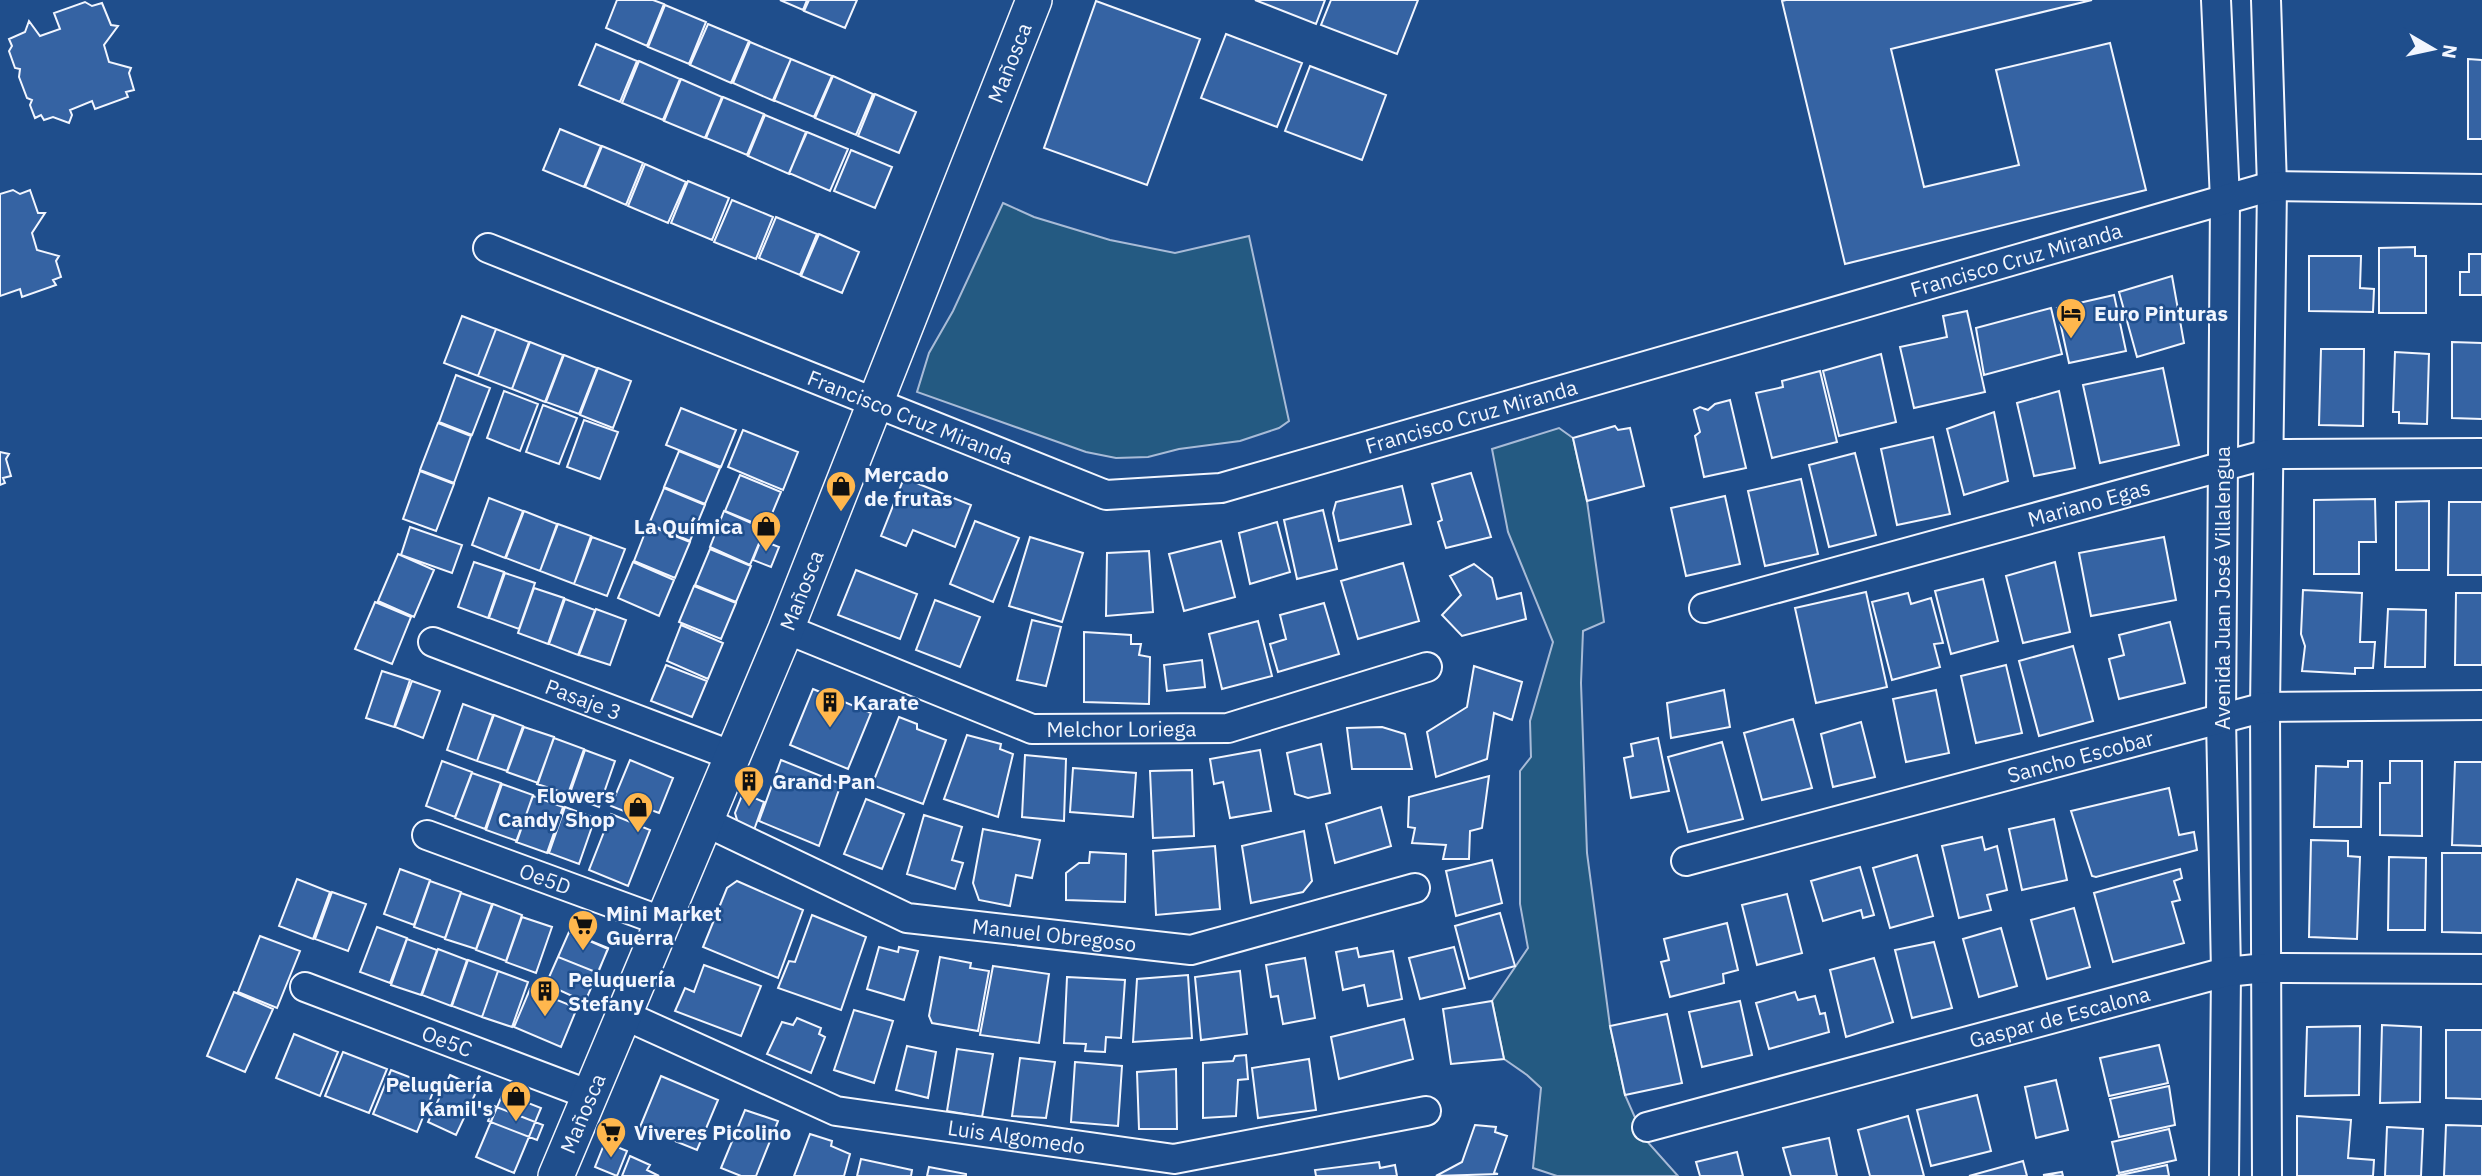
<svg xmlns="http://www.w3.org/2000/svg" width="2482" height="1176" viewBox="0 0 2482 1176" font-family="'IBM Plex Sans',sans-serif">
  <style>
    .green { fill: #245a82; stroke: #a8bbd7; stroke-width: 2 }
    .building { fill: #3563a3; stroke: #f2f6ff; stroke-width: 2 }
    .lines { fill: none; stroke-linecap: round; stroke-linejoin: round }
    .minor-casing { stroke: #f2f6ff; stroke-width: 32 }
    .tertiary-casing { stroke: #f2f6ff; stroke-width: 38 }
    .minor { stroke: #1f4e8c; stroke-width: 28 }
    .tertiary { stroke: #1f4e8c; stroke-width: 35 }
    .labels { text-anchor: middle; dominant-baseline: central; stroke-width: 5; stroke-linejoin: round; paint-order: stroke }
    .street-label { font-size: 21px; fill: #f2f6ff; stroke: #1f4e8c }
    .poi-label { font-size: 21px; font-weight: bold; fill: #f2f6ff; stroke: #1f4e8c; text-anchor: start }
  </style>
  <rect width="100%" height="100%" fill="#1f4e8c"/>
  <!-- green -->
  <path class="green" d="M1003 203 1034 217 1110 240 1175 253 1249 236 1289 421 1279 428 1240 441 1179 449 1148 457 1116 458 1086 452 917 392 929 353 953 311Z
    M1559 428 1573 438 1587 501 1604 622 1583 631 1581 683 1587 853 1610 1026 1625 1095 1644 1138 1678 1176H1557L1533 1168 1541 1088 1527 1075 1504 1059 1492 1001 1528 948 1520 904V771L1531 757 1530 721 1553 642 1508 532 1492 449Z"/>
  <!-- building -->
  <path class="building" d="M617 0H653L664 4 647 46 606 28Z
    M780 0H807L803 10Z
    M809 0H857L845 28 804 11Z
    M1255 0H1325L1316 24Z
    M1331 0H1418L1397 54 1321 25Z
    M1786 0H2092L1891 49 1924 187 2019 165 1996 70 2110 43 2146 190 1845 264 1782 1Z
    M1096 1 1200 39 1147 185 1044 148Z
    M85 2 92 6 102 3 111 25 118 26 104 45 109 62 131 68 129 73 134 90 126 92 128 97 95 109 92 101 70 110 72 115 69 123 53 117 44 120 41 115 35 118 30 105 32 100 27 98 19 77 20 69 15 68 9 51 12 46 9 39 25 32 29 21 40 36 60 29 54 13Z
    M665 5 706 22 689 64 648 47Z
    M708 24 749 41 731 83 690 65Z
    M1226 34 1302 63 1277 127 1201 98Z
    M750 42 791 59 774 101 733 83Z
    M596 44 637 61 620 102 579 85Z
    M791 59 832 76 814 117 773 100Z
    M2468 59 2482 60V139H2468Z
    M639 61 680 79 663 120 622 103Z
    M1310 66 1386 95 1362 160 1285 131Z
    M833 76 873 94 856 135 815 118Z
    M681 79 722 97 705 138 664 121Z
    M875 94 916 112 899 153 858 136Z
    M723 97 764 114 747 155 706 138Z
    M765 115 806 132 789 174 748 156Z
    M560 129 601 146 584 187 543 170Z
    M807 132 848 149 830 191 789 173Z
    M602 146 643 163 626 205 585 187Z
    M851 150 892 167 875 208 834 191Z
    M645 164 686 182 668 223 628 206Z
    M688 181 729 198 712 240 671 223Z
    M13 190 20 194 30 190 38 213H45L32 233 37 250 59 256 56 261 61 277 53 280 56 285 22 297 20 289 0 296V194Z
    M732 200 773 217 756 259 714 242Z
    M776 217 817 234 800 275 759 258Z
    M819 234 859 252 842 293 801 276Z
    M2415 247V256H2426V313H2379V248Z
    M2469 254H2482V295H2460V272H2469Z
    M2309 256H2361L2360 288 2374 289 2373 312 2309 311Z
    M2172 276 2184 343 2137 357 2119 292Z
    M2114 295 2126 351 2069 363 2057 308Z
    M2051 308 2062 354 1984 375 1976 328Z
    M1967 311 1985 392 1914 408 1900 347 1947 337 1943 316Z
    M462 316 496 329 478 376 444 363Z
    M496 329 529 342 512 389 478 376Z
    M530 342 563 355 545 402 512 389Z
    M2452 342 2482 343V419L2452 418Z
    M2321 349H2364L2363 426 2319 425Z
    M2395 352 2429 354 2427 424 2399 423V412H2393Z
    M1881 354 1896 422 1839 436 1823 371Z
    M564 355 597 368 579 414 546 402Z
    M598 368 631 381 613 428 580 415Z
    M2163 368 2179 445 2100 463 2083 385Z
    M1820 371 1837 442 1772 458 1756 393 1783 387 1782 381Z
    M456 375 490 388 472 435 439 422Z
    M504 391 538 404 520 451 487 438Z
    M2059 391 2075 468 2034 476 2017 403Z
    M1730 400 1746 468 1704 477 1695 436 1700 432 1694 410 1700 407 1708 410 1715 404Z
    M543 405 577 418 559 464 526 452Z
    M681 408 736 430 721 467 666 445Z
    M1994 412 2008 481 1964 495 1947 429Z
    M584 420 618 432 600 479 567 467Z
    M438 423 471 436 454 483 420 470Z
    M1615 426 1618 430 1630 428 1644 486 1587 501 1573 438Z
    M743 430 798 452 783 490 728 467Z
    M1933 437 1950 514 1897 525 1881 449Z
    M679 451 720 468 705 504 664 487Z
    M0 452 9 454 6 459 11 476 3 478 5 483 0 485Z
    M1855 453 1876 535 1829 547 1809 465Z
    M420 471 454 484 436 531 403 519Z
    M1471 473 1491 537 1446 548 1438 522 1442 520 1432 484Z
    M740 475 781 492 766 528 725 511Z
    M904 478 971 505 955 547 913 530 906 546 881 536Z
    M1801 479 1818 554 1765 566 1748 491Z
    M1402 486 1411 524 1339 541 1333 513 1336 502Z
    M664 488 705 505 690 541 649 524Z
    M1725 496 1740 564 1686 576 1671 508Z
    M489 498 523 511 505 558 472 545Z
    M2375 499 2376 542H2359V574H2314V500Z
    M2429 501V570H2396V502Z
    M2449 502H2482V575H2448Z
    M1323 510 1337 569 1297 579 1284 520Z
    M524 511 557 524 540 571 506 558Z
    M724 511 765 529 750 565 710 547Z
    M975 521 1019 538 993 602 950 584Z
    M1277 522 1290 572 1250 584 1239 533Z
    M558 524 591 536 574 584 540 571Z
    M648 525 690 542 675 578 634 561Z
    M410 527 462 545 452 573 401 555Z
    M592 537 625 549 607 596 574 584Z
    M1030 537 1083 553 1062 622 1009 606Z
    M2164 537 2176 600 2091 616 2079 553Z
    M761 540 779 547 771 567 753 560Z
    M1221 541 1235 597 1184 611 1169 554Z
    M710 549 751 566 736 602 695 585Z
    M1149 551 1153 612 1106 616 1107 553Z
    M398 554 434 570 414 617 378 601Z
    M474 562 504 572 488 618 458 607Z
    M633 562 674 580 659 616 618 598Z
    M2055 562 2070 632 2023 643 2006 576Z
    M1403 563 1419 621 1358 639 1341 581Z
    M1474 564 1492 578 1497 599 1521 593 1526 619 1462 636 1442 615 1461 595 1450 576Z
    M856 570 917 594 900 639 838 615Z
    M505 573 535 583 519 629 489 618Z
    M1983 579 1998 641 1951 654 1935 591Z
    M694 586 736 603 721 639 679 622Z
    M534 588 564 598 548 644 518 633Z
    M2303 590 2362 593 2360 642H2375L2373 668H2355V674L2302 671 2305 646 2301 634Z
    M1866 592 1887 687 1816 703 1795 608Z
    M1908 593 1911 604 1931 598 1943 643 1934 644 1940 667 1892 680 1872 602Z
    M2456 593H2482V665H2455Z
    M565 599 595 610 578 655 549 644Z
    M935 600 980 617 960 667 916 650Z
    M375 602 411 617 392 664 355 649Z
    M1324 603 1339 654 1278 672 1270 644 1286 639 1280 615Z
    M596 609 626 620 610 665 579 655Z
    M2388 609 2426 610 2425 667H2385Z
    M1032 620 1061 627 1046 686 1017 680Z
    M1258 621 1272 676 1222 689 1209 634Z
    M2170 622 2185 683 2119 699 2109 659 2124 655 2119 635Z
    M681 625 723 643 708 679 667 661Z
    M1084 632 1131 635V644H1141L1139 655 1150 657 1149 704 1084 702Z
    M2073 646 2093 721 2039 736 2019 661Z
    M1202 660 1205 687 1167 691 1164 665Z
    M666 665 707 681 692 717 651 701Z
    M2006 665 2022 733 1976 743 1961 676Z
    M1474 666 1522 682 1512 720 1494 713 1487 759 1436 777 1427 732 1467 707Z
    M382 671 410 680 394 727 366 718Z
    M412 681 440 691 423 738 395 727Z
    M813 689 871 713 848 769 790 745Z
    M1724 690 1730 727 1671 738 1667 703Z
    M1936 690 1949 753 1906 762 1893 699Z
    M463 704 493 715 477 761 447 750Z
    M494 715 523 726 507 771 477 761Z
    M899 717 917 724V729L946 740 923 804 872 785Z
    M1793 719 1812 788 1762 800 1744 733Z
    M1861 722 1875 777 1833 787 1821 734Z
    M524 727 554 737 538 783 507 772Z
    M1382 727 1405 734 1412 769H1352L1347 728Z
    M967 735 1001 744 1000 749 1013 754 998 817 944 799Z
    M554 738 584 749 568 794 537 784Z
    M1658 738 1669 791 1631 798 1624 758 1633 756 1631 744Z
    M1722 742 1743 819 1688 832 1668 757Z
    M1321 744 1330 793 1308 798 1295 794 1287 753Z
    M585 750 615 761 599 807 569 796Z
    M1260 750 1271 811 1230 818 1223 782 1214 784 1210 759Z
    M1025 755 1066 759 1064 821 1022 817Z
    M630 760 673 778 659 813 643 807 639 817 611 806Z
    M781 760 841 784 819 846 759 821Z
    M442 761 472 772 455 817 426 806Z
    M2348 761H2362L2361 827H2314L2316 766 2348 767Z
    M2390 761H2422V836L2380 835V783H2390Z
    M2455 762H2482V846L2452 845Z
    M1073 768 1136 773 1133 817 1070 812Z
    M1192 770 1194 836 1153 838 1150 771Z
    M472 773 501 783 485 829 455 818Z
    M1489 776 1482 828 1470 831 1469 859H1443L1446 845 1412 843 1415 828 1408 827 1409 797Z
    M502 784 533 795 517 841 486 830Z
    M2169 788 2179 835 2194 832 2197 850 2096 877 2092 876 2071 811Z
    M743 793 764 802 754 830 738 823 735 813Z
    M533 796 563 807 547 853 516 842Z
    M866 799 904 814 882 869 844 854Z
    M565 807 595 818 579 864 549 853Z
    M1381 807 1391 846 1335 863 1326 824Z
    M611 814 650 830 628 886 589 870Z
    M924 815 962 827 952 860 963 863 955 889 907 874Z
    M2054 819 2067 880 2022 890 2009 829Z
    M983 829 1040 840 1032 878 1016 875 1010 906 979 900 973 883Z
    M1304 831 1312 881 1303 892 1251 903 1242 846Z
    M1982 837 1985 850 1997 846 2007 890 1987 895 1991 910 1959 918 1942 846Z
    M2311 840 2348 841V856L2360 857 2357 939 2309 937Z
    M1215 846 1220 909 1156 915 1153 851Z
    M1090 852 1126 854 1125 902 1066 900V873L1079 863H1089Z
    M2442 853H2482V933L2442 932Z
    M1917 855 1933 916 1890 928 1873 868Z
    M2389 857 2426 858 2425 930H2388Z
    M1492 860 1502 903 1456 916 1446 871Z
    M1860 867 1874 915 1863 918 1861 910 1823 921 1811 881Z
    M400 869 430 880 414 925 384 914Z
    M2180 869 2182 878 2174 881 2180 900 2172 902 2184 943 2113 962 2094 893Z
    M297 879 330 892 313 939 279 926Z
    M430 881 461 892 445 938 414 927Z
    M737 881 803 910 778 978 703 947 727 888Z
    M332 892 366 904 348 951 315 939Z
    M461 893 492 904 476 949 445 939Z
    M1787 894 1802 953 1757 965 1742 905Z
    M493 904 522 915 506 961 476 950Z
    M2074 908 2090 967 2047 979 2031 920Z
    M1500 913 1515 966 1469 979 1455 926Z
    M812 915 866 937 841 1010 778 988 789 961 795 962Z
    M522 917 552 927 536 973 506 962Z
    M1727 923 1738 970 1723 974 1724 983 1670 997 1661 962 1669 960 1664 939Z
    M377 927 407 938 390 983 360 972Z
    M2001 928 2017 986 1979 997 1963 939Z
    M569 932 608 948 598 973 558 957Z
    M569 932 608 949 585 1002 546 984Z
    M260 936 300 951 277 1008 238 992Z
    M407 939 437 950 421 995 391 985Z
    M1934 942 1952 1008 1912 1018 1895 950Z
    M879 947 898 952 899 947 918 951 904 1000 867 989Z
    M1454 947 1465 988 1420 999 1409 958Z
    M1357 948 1359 957 1393 951 1402 999 1368 1006 1364 985 1343 990 1336 952Z
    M438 949 467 960 451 1006 422 995Z
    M940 957 971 963 970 968 989 971 978 1031 932 1023 929 1016Z
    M1305 958 1315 1018 1283 1024 1278 996 1271 997 1266 965Z
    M1874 958 1893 1022 1846 1037 1830 970Z
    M468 960 498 971 482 1017 452 1006Z
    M704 965 761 986 741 1036 675 1011 685 988 694 992Z
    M993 966 1049 974 1039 1043 980 1035Z
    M498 971 528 982 512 1027 482 1017Z
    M1240 971 1247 1034 1201 1040 1195 977Z
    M1188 975 1192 1038 1133 1042 1137 979Z
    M1067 977 1125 980 1121 1038 1106 1037 1105 1052 1085 1051 1086 1044 1064 1043Z
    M530 989 577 1008 561 1047 514 1027Z
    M234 992 273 1009 245 1072 207 1056Z
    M1795 992 1798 1000 1815 996 1820 1014 1825 1013 1829 1032 1769 1049 1756 1003Z
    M1492 1001 1504 1059 1451 1064 1443 1009Z
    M1740 1001 1752 1055 1702 1067 1689 1012Z
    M854 1010 893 1021 874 1083 834 1070Z
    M1667 1014 1682 1083 1625 1095 1610 1026Z
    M797 1018 821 1028 819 1034 825 1037 811 1073 767 1054 782 1022 793 1025Z
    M1404 1019 1413 1059 1339 1079 1331 1037Z
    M2382 1025 2421 1027 2420 1102 2380 1103Z
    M2360 1026 2359 1095 2305 1096 2307 1027Z
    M2446 1030H2482V1099L2446 1098Z
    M294 1034 338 1052 320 1096 276 1078Z
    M2159 1045 2168 1083 2109 1096 2100 1058Z
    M907 1046 936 1052 928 1098 896 1090Z
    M957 1049 993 1054 982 1117 947 1111Z
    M343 1052 387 1069 369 1113 325 1096Z
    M1246 1055 1248 1079 1238 1080 1236 1116 1203 1118V1063L1233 1061 1235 1056Z
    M1020 1058 1055 1062 1046 1118 1012 1116Z
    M1309 1059 1316 1110 1258 1118 1252 1068Z
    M1075 1062 1122 1066 1118 1126 1071 1122Z
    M1176 1069 1177 1129H1139L1137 1072Z
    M391 1070 435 1087 417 1132 373 1114Z
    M450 1075 478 1088 456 1135 428 1122Z
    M661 1076 718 1100 697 1150 640 1127Z
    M2056 1080 2068 1130 2036 1138 2025 1087Z
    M2169 1086 2175 1125 2119 1137 2110 1099Z
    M503 1093 541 1108 514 1173 476 1157Z
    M1977 1095 1991 1151 1931 1166 1917 1110Z
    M494 1106 543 1125 537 1140 488 1121Z
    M745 1110 778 1121 756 1176H741L721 1168Z
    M1908 1116 1924 1176H1870L1858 1130Z
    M2297 1116 2351 1120 2348 1158 2374 1160 2373 1176H2297Z
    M1475 1125 1496 1127 1495 1132 1507 1136 1494 1173 1498 1174 1436 1176 1462 1162Z
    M2446 1125 2482 1126V1176H2444Z
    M2387 1127 2423 1129 2421 1176H2385Z
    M2169 1129 2176 1160 2119 1173 2112 1142Z
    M810 1134 832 1141 831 1146 850 1154 844 1176H794Z
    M1829 1138 1837 1176H1791L1783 1148Z
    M605 1142 627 1151 617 1176 595 1167Z
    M1737 1152 1743 1176H1700L1696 1162Z
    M630 1156 650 1165 647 1170 659 1176H622Z
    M861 1159 912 1170 911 1176H857Z
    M2023 1161 2027 1176H1969Z
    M1379 1162 1380 1168 1395 1165 1397 1176H1316L1315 1170Z
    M2167 1165 2169 1176H2116Z
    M929 1167 966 1174V1176H927Z
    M2062 1172 2063 1176 2043 1175Z"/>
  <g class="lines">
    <!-- minor casing -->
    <g class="minor-casing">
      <g id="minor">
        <path d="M2216 0 2225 200 2221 718 2226 972 2224 1176"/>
        <path d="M2266 0 2272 186 2265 707 2267 1176"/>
        <path id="s1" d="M488 248 1106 495 1221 488 2272 186 2482 189"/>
        <path id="s2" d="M1704 608 2268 454 2482 453"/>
        <path id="s3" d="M786 629 1032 729 1228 728 1427 667"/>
        <path id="s4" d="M433 642 733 756"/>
        <path id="s5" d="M706 822 907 918 1191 950 1415 888"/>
        <path id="s6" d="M427 835 664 922"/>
        <path id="s7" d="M1686 861 2265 707 2482 705"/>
        <path id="s8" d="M305 987 590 1095"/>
        <path id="s9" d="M624 1015 836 1111 1174 1159 1426 1111"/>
        <path id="s10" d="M1647 1127 2226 972 2266 968 2482 969"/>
      </g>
    </g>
    <!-- tertiary casing -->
    <g class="tertiary-casing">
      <g id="tertiary">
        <path id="s11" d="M556 1176 786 629 1034 0"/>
      </g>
    </g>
    <!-- minor -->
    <use href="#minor" class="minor"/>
    <!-- tertiary -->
    <use href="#tertiary" class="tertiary"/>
  </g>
  <!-- icons -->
  <defs>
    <g id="hotel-pin" transform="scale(1.575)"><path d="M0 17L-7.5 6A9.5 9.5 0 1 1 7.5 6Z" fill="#ffb74d" stroke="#1f4e8c"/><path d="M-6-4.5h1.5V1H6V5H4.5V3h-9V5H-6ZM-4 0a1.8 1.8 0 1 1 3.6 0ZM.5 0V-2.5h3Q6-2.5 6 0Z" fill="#111"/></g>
    <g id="shop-pin" transform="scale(1.575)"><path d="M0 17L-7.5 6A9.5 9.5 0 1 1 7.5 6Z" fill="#ffb74d" stroke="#1f4e8c"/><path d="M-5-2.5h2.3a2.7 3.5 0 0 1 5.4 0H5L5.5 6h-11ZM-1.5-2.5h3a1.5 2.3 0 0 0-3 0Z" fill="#111"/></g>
    <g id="building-pin" transform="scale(1.575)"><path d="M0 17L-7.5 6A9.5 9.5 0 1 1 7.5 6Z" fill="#ffb74d" stroke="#1f4e8c"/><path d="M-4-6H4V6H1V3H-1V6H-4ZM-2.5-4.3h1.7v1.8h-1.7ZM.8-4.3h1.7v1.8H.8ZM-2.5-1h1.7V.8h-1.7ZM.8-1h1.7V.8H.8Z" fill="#111"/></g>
    <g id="supermarket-pin" transform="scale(1.575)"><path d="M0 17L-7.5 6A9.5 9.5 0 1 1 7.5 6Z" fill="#ffb74d" stroke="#1f4e8c"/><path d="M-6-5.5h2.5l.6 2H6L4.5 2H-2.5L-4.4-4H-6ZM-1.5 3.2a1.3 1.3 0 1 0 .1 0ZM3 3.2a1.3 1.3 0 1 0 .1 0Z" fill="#111"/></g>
  </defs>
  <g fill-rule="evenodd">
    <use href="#hotel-pin" x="2071" y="313"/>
    <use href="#shop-pin" x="841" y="486"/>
    <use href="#shop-pin" x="766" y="526"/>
    <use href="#building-pin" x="830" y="702"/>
    <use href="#building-pin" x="749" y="781"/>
    <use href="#shop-pin" x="638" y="807"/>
    <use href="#supermarket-pin" x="583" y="925"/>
    <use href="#building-pin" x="545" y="991"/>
    <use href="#shop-pin" x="516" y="1096"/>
    <use href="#supermarket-pin" x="611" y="1132"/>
  </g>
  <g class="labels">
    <!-- street labels -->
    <g class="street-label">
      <text stroke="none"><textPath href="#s11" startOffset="1202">Mañosca</textPath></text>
      <text stroke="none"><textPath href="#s1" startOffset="1608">Francisco Cruz Miranda</textPath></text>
      <text stroke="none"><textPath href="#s1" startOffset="1041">Francisco Cruz Miranda</textPath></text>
      <text stroke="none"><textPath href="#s1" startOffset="455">Francisco Cruz Miranda</textPath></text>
      <text stroke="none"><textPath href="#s2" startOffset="399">Mariano Egas</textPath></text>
      <text transform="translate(2222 588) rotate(-90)">Avenida Juan José Villalengua</text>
      <text stroke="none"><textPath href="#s11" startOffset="635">Mañosca</textPath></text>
      <text stroke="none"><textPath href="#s4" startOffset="161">Pasaje 3</textPath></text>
      <text stroke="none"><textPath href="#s3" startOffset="355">Melchor Loriega</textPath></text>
      <text stroke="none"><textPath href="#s7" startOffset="408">Sancho Escobar</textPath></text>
      <text stroke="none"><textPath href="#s6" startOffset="126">Oe5D</textPath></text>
      <text stroke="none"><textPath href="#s5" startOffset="371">Manuel Obregoso</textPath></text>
      <text stroke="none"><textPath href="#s10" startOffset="427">Gaspar de Escalona</textPath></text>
      <text stroke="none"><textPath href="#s8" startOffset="152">Oe5C</textPath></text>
      <text stroke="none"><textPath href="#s11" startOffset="68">Mañosca</textPath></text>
      <text stroke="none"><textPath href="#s9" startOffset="415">Luis Algomedo</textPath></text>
    </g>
    <!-- poi labels -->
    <g class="poi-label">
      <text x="2094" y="313">Euro Pinturas</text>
      <text x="864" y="474">Mercado<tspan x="864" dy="24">de frutas</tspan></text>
      <text x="743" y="526" text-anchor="end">La Química</text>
      <text x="853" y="702">Karate</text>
      <text x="772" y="781">Grand Pan</text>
      <text x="615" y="795" text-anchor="end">Flowers<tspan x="615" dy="24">Candy Shop</tspan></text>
      <text x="606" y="913">Mini Market<tspan x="606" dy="24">Guerra</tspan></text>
      <text x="568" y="979">Peluquería<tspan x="568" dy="24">Stefany</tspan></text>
      <text x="493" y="1084" text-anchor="end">Peluquería<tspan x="493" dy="24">Kamil's</tspan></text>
      <text x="634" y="1132">Viveres Picolino</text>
    </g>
  </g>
  <!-- north arrow -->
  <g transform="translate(2433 49) rotate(99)" stroke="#1f4e8c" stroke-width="5" paint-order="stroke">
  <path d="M0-5L12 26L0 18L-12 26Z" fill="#f2f6ff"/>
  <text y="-10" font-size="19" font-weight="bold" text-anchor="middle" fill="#f2f6ff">N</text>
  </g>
</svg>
